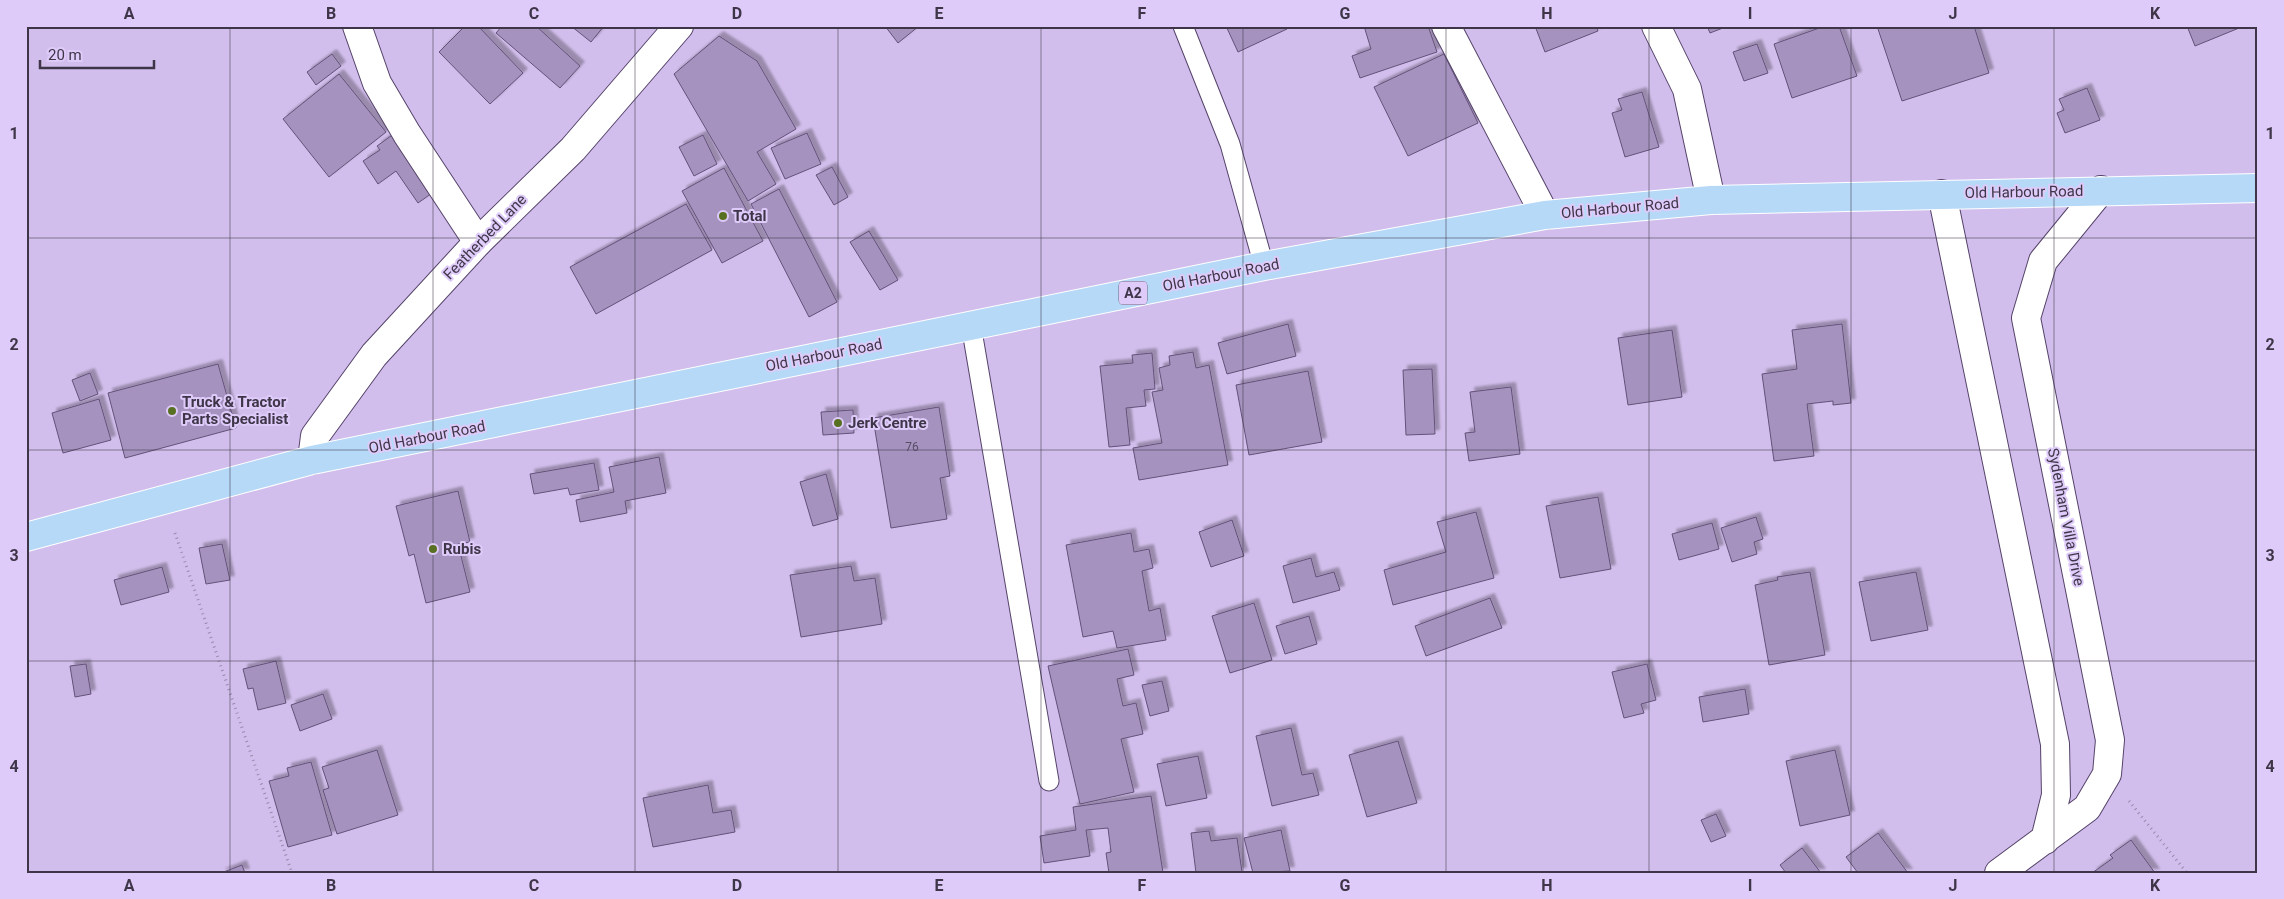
<svg xmlns="http://www.w3.org/2000/svg" width="2284" height="899" viewBox="0 0 2284 899" font-family="Roboto,sans-serif">
  <style>
    .building { fill: #a592be; stroke: #645179; filter: url(#shadow) }
    .lines { fill: none; stroke-linecap: round; stroke-linejoin: round }
    .service-casing { stroke: #55436a; stroke-width: 21 }
    .minor-casing { stroke: #55436a; stroke-width: 30 }
    .secondary-casing { stroke: #55436a; stroke-width: 30 }
    .primary-casing { stroke: #fff; stroke-width: 30 }
    .path { stroke: #9a8aad; stroke-width: 3; stroke-dasharray: 1 4; stroke-linecap: butt }
    .service { stroke: #fff; stroke-width: 19 }
    .minor { stroke: #fff; stroke-width: 28 }
    .secondary { stroke: #fff; stroke-width: 28 }
    .primary { stroke: #b5d9f7; stroke-width: 28 }
    .grid { fill: none; stroke: #3e3648; stroke-width: 1; stroke-opacity: 0.55 }
    .poi-dot { fill: #587022; stroke: #dfcbfa; stroke-width: 2 }
    .labels { text-anchor: middle; dominant-baseline: central; stroke-width: 4; stroke-linejoin: round; paint-order: stroke }
    .number-label { font-size: 12px; fill: #584d66 }
    .shield { fill: #dfcbfa; stroke: #6e637d; stroke-width: 1 }
    .shield-label { font-size: 14px; font-weight: bold; fill: #3e3648 }
    .street-label { font-size: 15px; fill: #3e3648; stroke: #dfcbfa }
    .poi-label { font-size: 15px; font-weight: bold; fill: #3e3648; stroke: #dfcbfa; text-anchor: start }
    .neatline { fill: none; stroke: #3e3648; stroke-width: 2 }
    .grid-label { font-size: 16px; text-anchor: middle; font-weight: bold; fill: #3e3648 }
  </style>
  <defs>
    <filter id="shadow"><feDropShadow dx="4.5" dy="-4.5" stdDeviation="1" flood-color="#0004"/></filter>
  </defs>
  <rect width="100%" height="100%" fill="#d2beec"/>
  <!-- building -->
  <path class="building" d="M465 26H478L523 73 490 104 439 52Z
    M502 26H536L580 66 560 88 496 33Z
    M571 26H604L591 42Z
    M885 26H919L898 43Z
    M1226 26H1286L1287 29 1238 52Z
    M1364 26H1428L1437 52 1360 78 1352 56 1371 49Z
    M1535 26H1596L1598 31 1545 52Z
    M1707 26H1728L1710 33Z
    M1825 26H1839L1857 76 1792 98 1774 44Z
    M1877 26H1974L1989 73 1902 101Z
    M2187 26H2244L2195 46Z
    M719 36 757 61 796 129 757 152 776 184 748 201 674 74Z
    M1757 44 1768 73 1744 81 1733 52Z
    M332 54 341 66 316 85 307 72Z
    M1444 54 1478 123 1408 156 1374 87Z
    M339 74 386 132 329 177 283 119Z
    M2087 88 2100 120 2065 133 2057 113 2064 110 2059 99Z
    M1642 92 1659 147 1625 157 1612 113 1622 110 1618 99Z
    M395 133 435 191 418 203 396 171 378 184 363 161 380 150 377 146Z
    M807 133 821 164 785 179 771 148Z
    M703 135 717 164 694 176 679 147Z
    M832 167 848 197 834 205 816 175Z
    M724 168 763 241 722 263 682 191Z
    M779 189 837 302 809 317 751 204Z
    M686 204 712 250 596 314 570 267Z
    M869 231 898 280 880 290 850 242Z
    M1288 324 1296 356 1227 374 1218 343Z
    M1842 324 1851 403 1833 405V401L1807 404 1814 456 1774 461 1762 374 1797 369 1792 330Z
    M1672 330 1682 397 1628 405 1618 338Z
    M1193 352 1196 368 1209 365 1228 465 1139 480 1133 448 1162 443 1152 392 1163 390 1159 368 1170 365 1169 356Z
    M1152 353 1155 389 1144 390 1146 406 1126 408 1130 445 1109 447 1100 366 1133 363 1132 355Z
    M218 364 236 428 125 458 108 393Z
    M1432 369 1435 434 1406 435 1403 370Z
    M1308 371 1322 442 1249 455 1236 385Z
    M90 373 98 394 80 401 72 380Z
    M1511 387 1520 454 1469 461 1465 433 1475 432 1470 392Z
    M99 399 111 440 63 453 52 413Z
    M939 407 950 476 940 478 947 519 891 528 873 418Z
    M853 410 854 433 823 435 821 412Z
    M659 457 666 493 625 501 627 513 580 522 576 500 614 492 609 467Z
    M594 463 599 490 570 495 568 488 534 494 530 474Z
    M826 474 838 519 813 526 800 482Z
    M458 491 470 542 458 544 470 592 426 603 414 554 409 556 396 506Z
    M1598 497 1611 569 1560 578 1546 506Z
    M1476 512 1494 578 1393 605 1384 570 1446 552 1437 522Z
    M1756 517 1763 539 1754 542 1757 554 1732 562 1721 528Z
    M1232 520 1244 556 1211 567 1199 532Z
    M1712 523 1719 549 1679 560 1672 534Z
    M1131 533 1134 552 1149 549 1153 568 1142 571 1149 611 1160 608 1166 640 1117 648 1113 631 1083 637 1066 545Z
    M222 544 230 580 206 584 199 548Z
    M1311 558 1316 577 1334 572 1340 590 1293 603 1283 566Z
    M851 566 854 581 875 578 882 624 801 637 790 575Z
    M162 567 169 592 121 605 114 580Z
    M1810 572 1825 655 1769 665 1755 585 1778 580 1777 577Z
    M1916 572 1928 630 1871 641 1859 582Z
    M1490 598 1502 628 1426 656 1415 626Z
    M1254 603 1272 660 1230 673 1212 616Z
    M1309 616 1317 644 1285 654 1276 626Z
    M1128 649 1134 675 1117 679 1123 706 1136 703 1143 734 1121 739 1134 792 1080 804 1048 666Z
    M276 661 286 703 258 710 253 688 248 689 243 669Z
    M86 664 91 694 75 697 70 666Z
    M1647 664 1656 700 1641 704 1644 713 1624 718 1612 672Z
    M1162 681 1169 711 1150 716 1142 685Z
    M1745 689 1749 714 1703 722 1699 697Z
    M323 694 332 719 300 731 291 705Z
    M1291 728 1302 775 1313 773 1319 795 1272 806 1256 736Z
    M1398 741 1417 803 1367 817 1349 755Z
    M377 750 398 815 337 834 323 790 329 788 322 767Z
    M1835 750 1850 815 1800 826 1786 761Z
    M1198 756 1207 798 1166 806 1157 764Z
    M311 762 332 835 288 847 269 781 289 776 287 768Z
    M708 785 713 813 731 810 735 832 653 847 643 798Z
    M1151 796 1163 873H1109L1106 853 1111 852 1108 828 1086 830 1090 856 1044 863 1040 836 1076 830 1073 807Z
    M1716 814 1726 836 1711 842 1701 820Z
    M1281 830 1290 871 1253 873 1244 838Z
    M1209 831 1211 841 1237 838 1242 872 1196 873 1191 833Z
    M1878 833 1908 873H1858L1846 857Z
    M2131 840 2155 873H2092L2113 858 2110 855Z
    M1802 848 1821 873H1786L1780 865Z
    M242 865 245 873H221Z"/>
  <g class="lines">
    <!-- service casing -->
    <g class="service-casing">
      <path id="service" d="M1183 26 1230 144 1264 266
        M971 325 1049 781"/>
    </g>
    <!-- minor casing -->
    <g class="minor-casing">
      <path id="minor" d="M357 26 377 83 407 134 478 242
        M1446 26 1545 215
        M1656 26 1687 89 1711 200
        M1942 194 2055 744 2056 795 2045 840
        M1999 873 2087 808 2107 774 2110 740 2026 318 2043 261 2101 190"/>
    </g>
    <!-- secondary casing -->
    <g class="secondary-casing">
      <path id="secondary" d="M312 460 315 436 374 355 478 242 573 149 679 26"/>
    </g>
    <!-- primary casing -->
    <g class="primary-casing">
      <path id="primary" d="M26 537 312 460 1264 266 1545 215 1711 200 2258 188"/>
    </g>
    <!-- path -->
    <path class="path" d="M175 533 292 873
      M2129 801 2187 873"/>
    <!-- service -->
    <use href="#service" class="service"/>
    <!-- minor -->
    <use href="#minor" class="minor"/>
    <!-- secondary -->
    <use href="#secondary" class="secondary"/>
    <!-- primary -->
    <use href="#primary" class="primary"/>
  </g>
  <!-- grid -->
  <path class="grid" d="M230 26V873M433 26V873M635 26V873M838 26V873M1041 26V873M1243 26V873M1446 26V873M1649 26V873M1851 26V873M2054 26V873M26 238H2258M26 450H2258M26 661H2258"/>
  <!-- markers -->
  <g class="poi-dot">
    <circle cx="723" cy="216" r="5"/>
    <circle cx="172" cy="411" r="5"/>
    <circle cx="838" cy="423" r="5"/>
    <circle cx="433" cy="549" r="5"/>
  </g>
  <g class="labels">
    <!-- number labels -->
    <g class="number-label">
      <text x="912" y="447">76</text>
    </g>
    <!-- shield labels -->
    <rect class="shield" x="1119" y="281.5" width="28" height="23" rx="4"/>
    <g class="shield-label">
      <text x="1133" y="293">A2</text>
    </g>
    <!-- street labels -->
    <g class="street-label">
      <text transform="translate(2024 192) rotate(-1)">Old Harbour Road</text>
      <text transform="translate(1620 208) rotate(-5)">Old Harbour Road</text>
      <text transform="translate(485 237) rotate(-46)">Featherbed Lane</text>
      <text transform="translate(1221 275) rotate(-11)">Old Harbour Road</text>
      <text transform="translate(824 355) rotate(-11)">Old Harbour Road</text>
      <text transform="translate(427 437) rotate(-11)">Old Harbour Road</text>
      <text transform="translate(2066 517) rotate(79)">Sydenham Villa Drive</text>
    </g>
    <!-- poi labels -->
    <g class="poi-label">
      <text x="733" y="216">Total</text>
      <text x="182" y="402">Truck &amp; Tractor<tspan x="182" dy="17">Parts Specialist</tspan></text>
      <text x="848" y="423">Jerk Centre</text>
      <text x="443" y="549">Rubis</text>
    </g>
  </g>
  <!-- border -->
  <rect width="2284" height="899" fill="none" stroke="#dfcbfa" stroke-width="55"/>
  <!-- scale -->
  <path d="M40 60v8h114v-8" fill="none" stroke="#3e3648" stroke-width="2.5"/>
  <text x="48" y="60" font-size="15" fill="#3e3648" stroke="#dfcbfa" stroke-width="4" paint-order="stroke">20 m</text>
  <rect x="28" y="28" width="2228" height="844" class="neatline"/>
  <g class="grid-label">
    <text x="129" y="19">A</text>
    <text x="331" y="19">B</text>
    <text x="534" y="19">C</text>
    <text x="737" y="19">D</text>
    <text x="939" y="19">E</text>
    <text x="1142" y="19">F</text>
    <text x="1345" y="19">G</text>
    <text x="1547" y="19">H</text>
    <text x="1750" y="19">I</text>
    <text x="1953" y="19">J</text>
    <text x="2155" y="19">K</text>
    <text x="14" y="139">1</text>
    <text x="2270" y="139">1</text>
    <text x="14" y="350">2</text>
    <text x="2270" y="350">2</text>
    <text x="14" y="561">3</text>
    <text x="2270" y="561">3</text>
    <text x="14" y="772">4</text>
    <text x="2270" y="772">4</text>
    <text x="129" y="891">A</text>
    <text x="331" y="891">B</text>
    <text x="534" y="891">C</text>
    <text x="737" y="891">D</text>
    <text x="939" y="891">E</text>
    <text x="1142" y="891">F</text>
    <text x="1345" y="891">G</text>
    <text x="1547" y="891">H</text>
    <text x="1750" y="891">I</text>
    <text x="1953" y="891">J</text>
    <text x="2155" y="891">K</text>
  </g>
</svg>
